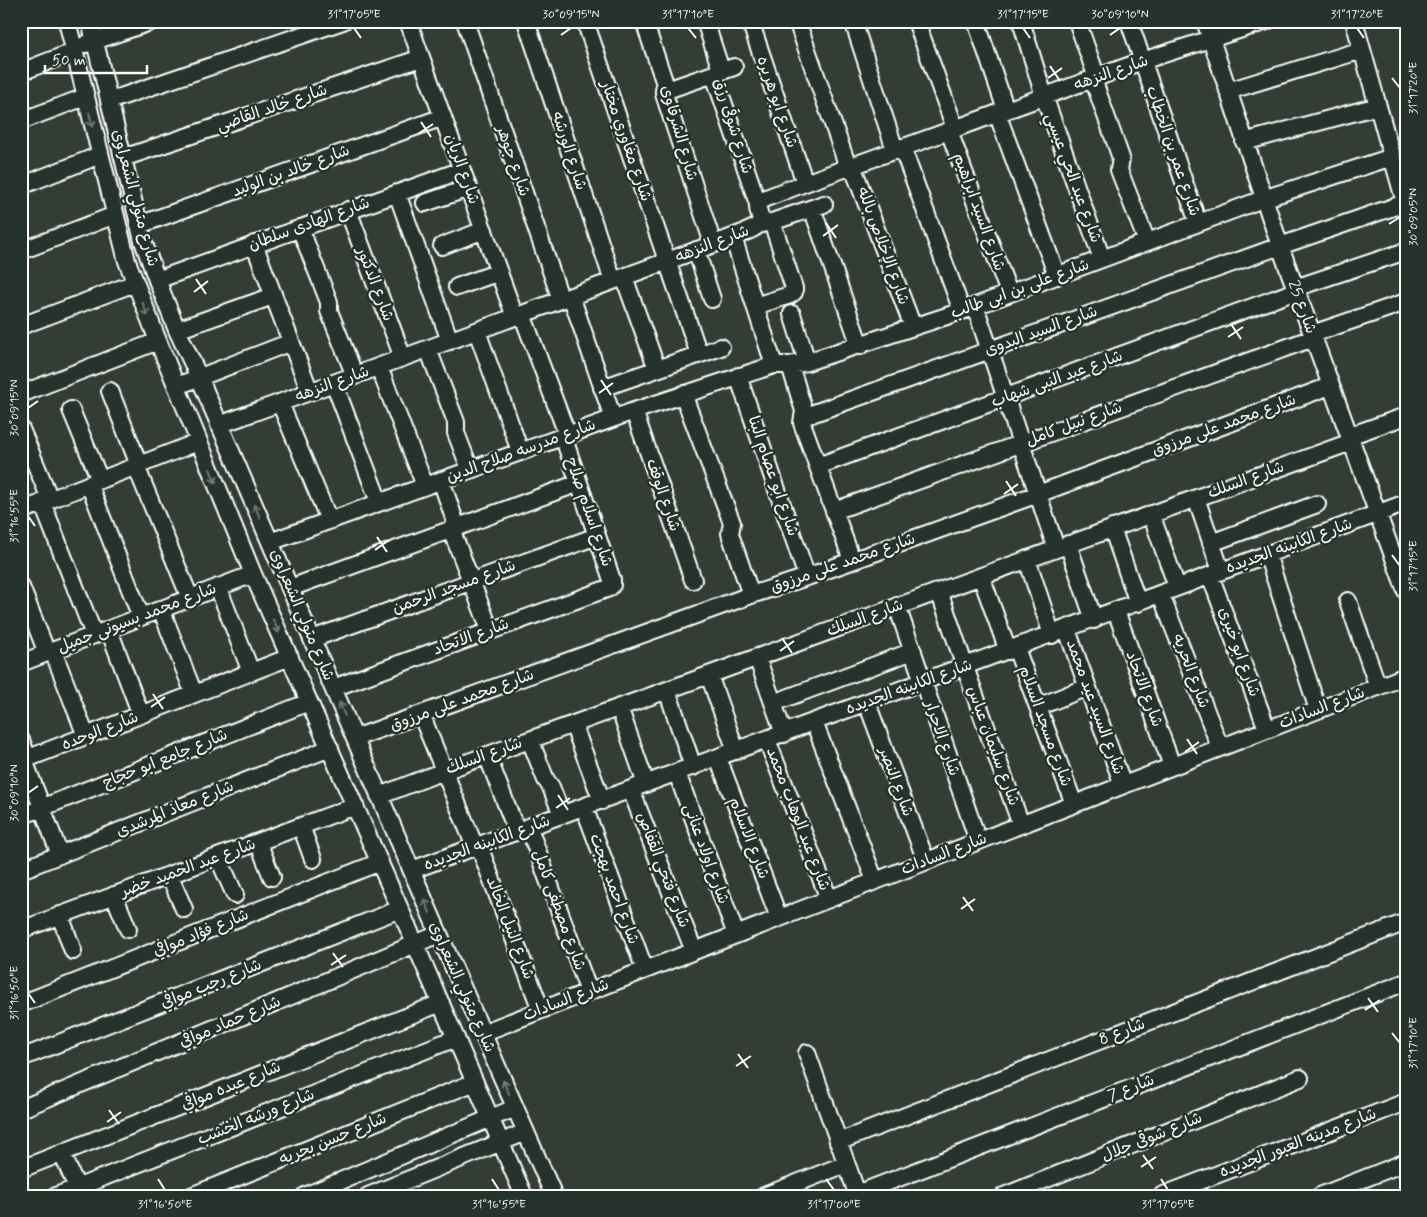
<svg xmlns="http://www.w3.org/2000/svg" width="1427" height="1217" viewBox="0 0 1427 1217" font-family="Mynerve,'Playpen Sans Arabic',sans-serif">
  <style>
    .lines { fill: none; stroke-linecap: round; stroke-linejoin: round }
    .minor-casing { stroke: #fff; stroke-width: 20 }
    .minor { stroke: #26332d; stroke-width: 16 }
    .oneway { stroke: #727a76 }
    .ticks { fill: none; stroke: #fff; stroke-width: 2 }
    .labels { text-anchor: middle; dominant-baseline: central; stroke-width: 5; stroke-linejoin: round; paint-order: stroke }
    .street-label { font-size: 16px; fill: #fff; stroke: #26332d }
    .neatline { fill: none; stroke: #fff; stroke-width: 2 }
    .ticks-label { font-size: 12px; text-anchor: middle; fill: #fff }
  </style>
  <rect width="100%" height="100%" fill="#333d34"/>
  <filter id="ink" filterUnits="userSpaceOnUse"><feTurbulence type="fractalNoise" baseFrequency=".02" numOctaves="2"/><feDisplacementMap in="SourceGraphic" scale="10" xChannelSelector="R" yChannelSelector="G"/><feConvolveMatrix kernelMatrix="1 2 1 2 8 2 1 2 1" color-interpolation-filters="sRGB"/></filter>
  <g filter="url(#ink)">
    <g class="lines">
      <!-- minor casing -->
      <g class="minor-casing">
        <path id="minor" d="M67 21 127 261 158 341 253 574 400 909 524 1196
          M90 21 143 241 157 280 177 330 199 377 439 934 554 1196
          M408 21 515 317
          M465 21 561 300
          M526 21 613 281
          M585 21 699 354
          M644 21 665 84 664 91V94L713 244
          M705 21 720 67 716 73 715 78 758 204
          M750 21 805 183
          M797 21 848 167
          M853 21 895 150
          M916 21 955 128
          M976 21 1006 110
          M1021 21 1044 96 1102 259
          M1077 21 1097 78
          M1129 21 1198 223
          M1205 21 1280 246 1406 591
          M1354 21 1406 206
          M86 44 153 21
          M21 72 75 51
          M1093 79 1121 158 1119 170 1147 242
          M664 91 734 67
          M1228 91 1362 50
          M109 101 343 21
          M997 113 1057 276
          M21 121 85 97
          M949 131 1009 293
          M1244 142 1378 106
          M902 147 962 311
          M123 158 421 58
          M852 165 913 327
          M21 186 100 155
          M397 193 450 341
          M425 203 469 188
          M812 208 860 346
          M348 210 403 358
          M762 224 772 222 824 204
          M139 225 443 117
          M300 228 329 302V311L355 376
          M733 237 774 365
          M254 244 310 392
          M442 246 484 230
          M696 250 712 299
          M21 251 115 215
          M624 277 657 369
          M157 280 462 170
          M457 287 499 272
          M1295 288 1406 251
          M571 296 613 418
          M755 306 790 295 794 292V288L772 222
          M975 306 1056 548
          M522 314 567 434
          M792 314 807 362
          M21 326 135 283
          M177 330 273 296
          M477 331 520 451
          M1312 334 1406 302
          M428 349 456 422V433L470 469
          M790 365 804 411 802 423 852 560
          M379 367 425 486
          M738 376 807 577
          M334 383 379 502
          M177 386 291 342
          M602 388 721 347
          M110 391 139 465
          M21 394 158 341
          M683 394 732 523 730 533 731 537 751 595
          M280 403 329 520
          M71 410 100 480
          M634 411 693 580
          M803 417 1280 246 1405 203
          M219 425 733 237C739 234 756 229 759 224 764 216 753 209 761 200L805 183 1142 61 1267 21
          M21 429 50 499
          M1349 436 1406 416
          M136 466 190 598
          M818 466 1296 291
          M441 480 457 527
          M89 484 141 617
          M1196 498 1221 571
          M42 502 94 635
          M21 511 198 442
          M834 511 1313 338
          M1151 514 1177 587
          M1112 528 1138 603
          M451 529 490 630
          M270 542 634 411 774 365H790L807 362 962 311 1263 199 1392 157
          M1211 543 1317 504
          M1068 544 1094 620
          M1267 554 1318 710
          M1027 559 1052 635
          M1210 575 1267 729
          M981 576 1008 651
          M21 587 47 653
          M218 587 251 672
          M290 588 579 483
          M939 591 965 667 1021 825
          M1161 595 1220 747
          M1348 601 1378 687
          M897 606 978 841
          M161 609 194 694
          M1116 611 1172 766
          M109 630 141 715
          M1067 630 1123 785
          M312 639 597 536
          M1016 648 1074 804
          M53 651 86 736
          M757 657 784 734
          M21 663 253 574
          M709 675 736 751
          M333 688 609 588 612 585V580L563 436
          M667 690 693 767
          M773 703 913 651
          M867 703 926 861
          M619 707 646 784
          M1038 707 1087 687
          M421 714 475 847
          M814 722 875 881
          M573 724 602 801
          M355 738 751 595 807 577 1038 494 1330 386
          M21 740 28 759
          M530 740 546 780 551 787 562 815
          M767 740 829 899
          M487 755 517 832
          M718 758 779 918
          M24 760 60 855
          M21 761 290 657
          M677 773 736 935
          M631 790 694 951
          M379 796 444 771 1351 442
          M584 807 645 970
          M21 816 309 702
          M301 826 313 859
          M529 828 589 992
          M258 842 272 877
          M479 846 541 1010
          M218 857 235 895
          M21 870 330 748
          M412 870 1406 503
          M169 875 184 909
          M114 895 128 929
          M60 915 73 951
          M21 930 355 806
          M21 1004 380 862
          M482 1033 1406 676
          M807 1053 858 1196
          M21 1058 400 909
          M21 1109 439 934
          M838 1142 1406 922
          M62 1153 77 1188
          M21 1169 441 1003
          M857 1194 1406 982
          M56 1196 456 1038
          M191 1196 475 1082
          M305 1196 515 1108
          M368 1196 526 1132
          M764 1196 846 1164
          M1004 1196 1300 1078
          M1161 1196 1406 1102
          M1320 1196 1406 1162"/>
      </g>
      <!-- minor -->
      <use href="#minor" class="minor"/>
    </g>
    <!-- one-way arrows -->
    <defs><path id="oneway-shaft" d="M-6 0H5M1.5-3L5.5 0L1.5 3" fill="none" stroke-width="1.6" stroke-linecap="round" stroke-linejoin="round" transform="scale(1.25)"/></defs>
    <g class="oneway">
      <use href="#oneway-shaft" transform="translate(91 120) rotate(76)"/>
      <use href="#oneway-shaft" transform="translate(145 309) rotate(69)"/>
      <use href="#oneway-shaft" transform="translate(213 476) rotate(67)"/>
      <use href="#oneway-shaft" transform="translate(257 511) rotate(-113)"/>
      <use href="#oneway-shaft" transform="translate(276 626) rotate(66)"/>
      <use href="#oneway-shaft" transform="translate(342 709) rotate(-113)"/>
      <use href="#oneway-shaft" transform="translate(427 906) rotate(-113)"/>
      <use href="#oneway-shaft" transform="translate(506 1087) rotate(-114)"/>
    </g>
  </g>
  <!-- ticks -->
  <path class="ticks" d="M354 28 361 38M688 28 696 38M1023 28 1030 38M1357 28 1364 38M561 35 571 28M1110 35 1120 28M1050 66 1060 81M1048 78 1062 68M1392 78 1400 88M421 122 431 137M418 134 433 124M826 223 836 238M1389 224 1400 217M823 236 838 225M196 279 206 294M194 292 208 281M1231 324 1241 339M1228 337 1243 327M601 380 611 395M599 393 613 383M28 408 38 401M1006 481 1016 496M1004 494 1018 484M28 516 35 526M377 537 387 552M375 550 389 540M1392 555 1400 566M782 638 792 653M780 651 794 641M153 694 163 709M151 707 165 697M1187 739 1197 754M1185 752 1199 742M28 793 38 786M558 795 568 810M556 808 570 798M963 897 973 911M961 909 975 899M333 953 343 967M331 965 346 955M28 993 35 1003M1368 998 1378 1012M1365 1010 1380 1000M1392 1033 1400 1043M738 1054 748 1068M736 1066 751 1056M109 1110 119 1124M107 1122 121 1112M1143 1155 1153 1169M1141 1167 1156 1157M158 1179 165 1190M492 1179 499 1190M826 1179 834 1190M1161 1179 1168 1190"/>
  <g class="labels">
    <!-- street labels -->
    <g class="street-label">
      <text transform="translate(1111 73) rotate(-19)">شارع النزهه</text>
      <text transform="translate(777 102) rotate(71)">شارع ابو هريره</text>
      <text transform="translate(272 108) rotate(-19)">شارع خالد القاضي</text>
      <text transform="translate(733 126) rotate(73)">شارع شوقى رزق</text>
      <text transform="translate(679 133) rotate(74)">شارع الشرقاوى</text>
      <text transform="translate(626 141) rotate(71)">شارع مغاوري مختار</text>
      <text transform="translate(569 151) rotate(72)">شارع الورشه</text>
      <text transform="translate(1173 151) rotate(71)">شارع عمر بن الخطاب</text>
      <text transform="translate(513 161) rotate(71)">شارع جوهر</text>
      <text transform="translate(462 169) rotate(70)">شارع الريان</text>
      <text transform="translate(291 171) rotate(-20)">شارع خالد بن الوليد</text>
      <text transform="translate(1073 178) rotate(70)">شارع عبد الحي عيسي</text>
      <text transform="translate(135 198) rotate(75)">شارع متولي الشعراوى</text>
      <text transform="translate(979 212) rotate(70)">شارع السيد ابراهيم</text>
      <text transform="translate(309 224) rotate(-20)">شارع الهادى سلطان</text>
      <text transform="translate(712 244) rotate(-21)">شارع النزهه</text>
      <text transform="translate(883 246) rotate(70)">شارع الإخلاص بالله</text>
      <text transform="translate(375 284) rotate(69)">شارع الدكتور</text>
      <text transform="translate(1020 289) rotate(-20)">شارع على بن ابى طالب</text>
      <text transform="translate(1302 307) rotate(70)">شارع 25</text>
      <text transform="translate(1041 331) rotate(-20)">شارع السيد البدوى</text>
      <text transform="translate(1057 379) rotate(-20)">شارع عبد النبى شهاب</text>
      <text transform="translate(332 384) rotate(-20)">شارع النزهه</text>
      <text transform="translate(1074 424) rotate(-20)">شارع نبيل كامل</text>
      <text transform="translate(1224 425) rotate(-20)">شارع محمد على مرزوق</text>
      <text transform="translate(521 451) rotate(-20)">شارع مدرسه صلاح الدين</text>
      <text transform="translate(773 476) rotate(71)">شارع ابو عصام البنا</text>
      <text transform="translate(1246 480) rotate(-20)">شارع السلك</text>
      <text transform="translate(663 495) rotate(71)">شارع الوقف</text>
      <text transform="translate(589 512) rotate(71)">شارع اسلام صلاح</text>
      <text transform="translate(1289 546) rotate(-20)">شارع الكابينه الجديده</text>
      <text transform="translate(843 563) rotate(-19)">شارع محمد على مرزوق</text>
      <text transform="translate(454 587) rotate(-20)">شارع مسجد الرحمن</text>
      <text transform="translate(302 615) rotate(67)">شارع متولي الشعراوى</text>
      <text transform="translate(137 618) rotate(-21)">شارع محمد بسيونى جميل</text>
      <text transform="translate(865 618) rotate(-20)">شارع السلك</text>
      <text transform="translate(471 637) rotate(-20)">شارع الاتحاد</text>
      <text transform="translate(1239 652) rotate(70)">شارع ابو خيرى</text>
      <text transform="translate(1191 671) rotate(69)">شارع الحريه</text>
      <text transform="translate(909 687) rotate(-20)">شارع الكابينه الجديده</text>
      <text transform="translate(1144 689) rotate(70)">شارع الاتحاد</text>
      <text transform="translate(462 700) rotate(-20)">شارع محمد على مرزوق</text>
      <text transform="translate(1095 707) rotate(70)">شارع السيد عيد محمد</text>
      <text transform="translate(1322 708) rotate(-21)">شارع السادات</text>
      <text transform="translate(1045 726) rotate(70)">شارع مسجد السلام</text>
      <text transform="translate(100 731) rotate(-21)">شارع الوحده</text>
      <text transform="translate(942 738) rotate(71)">شارع الاحرار</text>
      <text transform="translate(993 746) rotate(70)">شارع سليمان عباس</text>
      <text transform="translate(484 756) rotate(-20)">شارع السلك</text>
      <text transform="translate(165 759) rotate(-22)">شارع جامع ابو حجاج</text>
      <text transform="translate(896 782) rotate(70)">شارع النصر</text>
      <text transform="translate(175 809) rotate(-22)">شارع معاذ المرشدى</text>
      <text transform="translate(798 819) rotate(69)">شارع عبد الوهاب محمد</text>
      <text transform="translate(749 838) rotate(69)">شارع الاسلام</text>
      <text transform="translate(487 843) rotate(-20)">شارع الكابينه الجديده</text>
      <text transform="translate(706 854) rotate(70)">شارع اولاد عنانى</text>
      <text transform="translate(944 854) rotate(-21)">شارع السادات</text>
      <text transform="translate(188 868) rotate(-20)">شارع عبد الحميد خضر</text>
      <text transform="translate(663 870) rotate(69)">شارع فتحي القفاص</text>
      <text transform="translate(614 889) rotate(70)">شارع احمد بهجت</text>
      <text transform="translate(559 910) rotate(70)">شارع مصطفى كامل</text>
      <text transform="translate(510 928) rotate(69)">شارع النيل الخالد</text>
      <text transform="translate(201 933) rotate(-22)">شارع فؤاد موافي</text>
      <text transform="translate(211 984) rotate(-22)">شارع رجب موافي</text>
      <text transform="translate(462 987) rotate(66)">شارع متولي الشعراوى</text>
      <text transform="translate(566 1000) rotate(-21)">شارع السادات</text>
      <text transform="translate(230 1022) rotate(-23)">شارع حماد موافي</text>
      <text transform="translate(1122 1032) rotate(-21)">شارع 8</text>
      <text transform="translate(231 1086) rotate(-22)">شارع عبده موافي</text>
      <text transform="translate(1131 1088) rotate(-21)">شارع 7</text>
      <text transform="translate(256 1117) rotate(-22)">شارع ورشه الخشب</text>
      <text transform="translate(1152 1137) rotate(-22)">شارع شوقى جلال</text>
      <text transform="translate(333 1139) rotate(-22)">شارع حسن بحريه</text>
      <text transform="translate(1298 1143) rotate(-21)">شارع مدينه العبور الجديده</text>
    </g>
  </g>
  <!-- margin -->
  <rect width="1427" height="1217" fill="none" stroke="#26332d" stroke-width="55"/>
  <!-- scale -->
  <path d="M45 65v8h102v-8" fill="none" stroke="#ffffff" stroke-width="2.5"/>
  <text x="52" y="65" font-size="15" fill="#ffffff" stroke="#26332d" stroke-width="4" paint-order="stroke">50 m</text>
  <rect x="28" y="28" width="1372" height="1162" class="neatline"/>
  <g class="ticks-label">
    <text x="354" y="18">31°17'05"E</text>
    <text x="571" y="18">30°09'15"N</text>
    <text x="688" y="18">31°17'10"E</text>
    <text x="1023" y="18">31°17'15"E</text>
    <text x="1120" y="18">30°09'10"N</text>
    <text x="1357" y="18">31°17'20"E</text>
    <text transform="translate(1413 88) rotate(-90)" y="4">31°17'20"E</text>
    <text transform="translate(1413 217) rotate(-90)" y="4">30°09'05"N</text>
    <text transform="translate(14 408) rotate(-90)" y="4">30°09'15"N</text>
    <text transform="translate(14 516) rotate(-90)" y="4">31°16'55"E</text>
    <text transform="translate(1413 566) rotate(-90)" y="4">31°17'15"E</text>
    <text transform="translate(14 793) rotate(-90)" y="4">30°09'10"N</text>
    <text transform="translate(14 993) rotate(-90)" y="4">31°16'50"E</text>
    <text transform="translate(1413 1043) rotate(-90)" y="4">31°17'10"E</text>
    <text x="165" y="1208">31°16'50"E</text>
    <text x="499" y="1208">31°16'55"E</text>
    <text x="834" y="1208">31°17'00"E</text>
    <text x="1168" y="1208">31°17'05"E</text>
  </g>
</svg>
